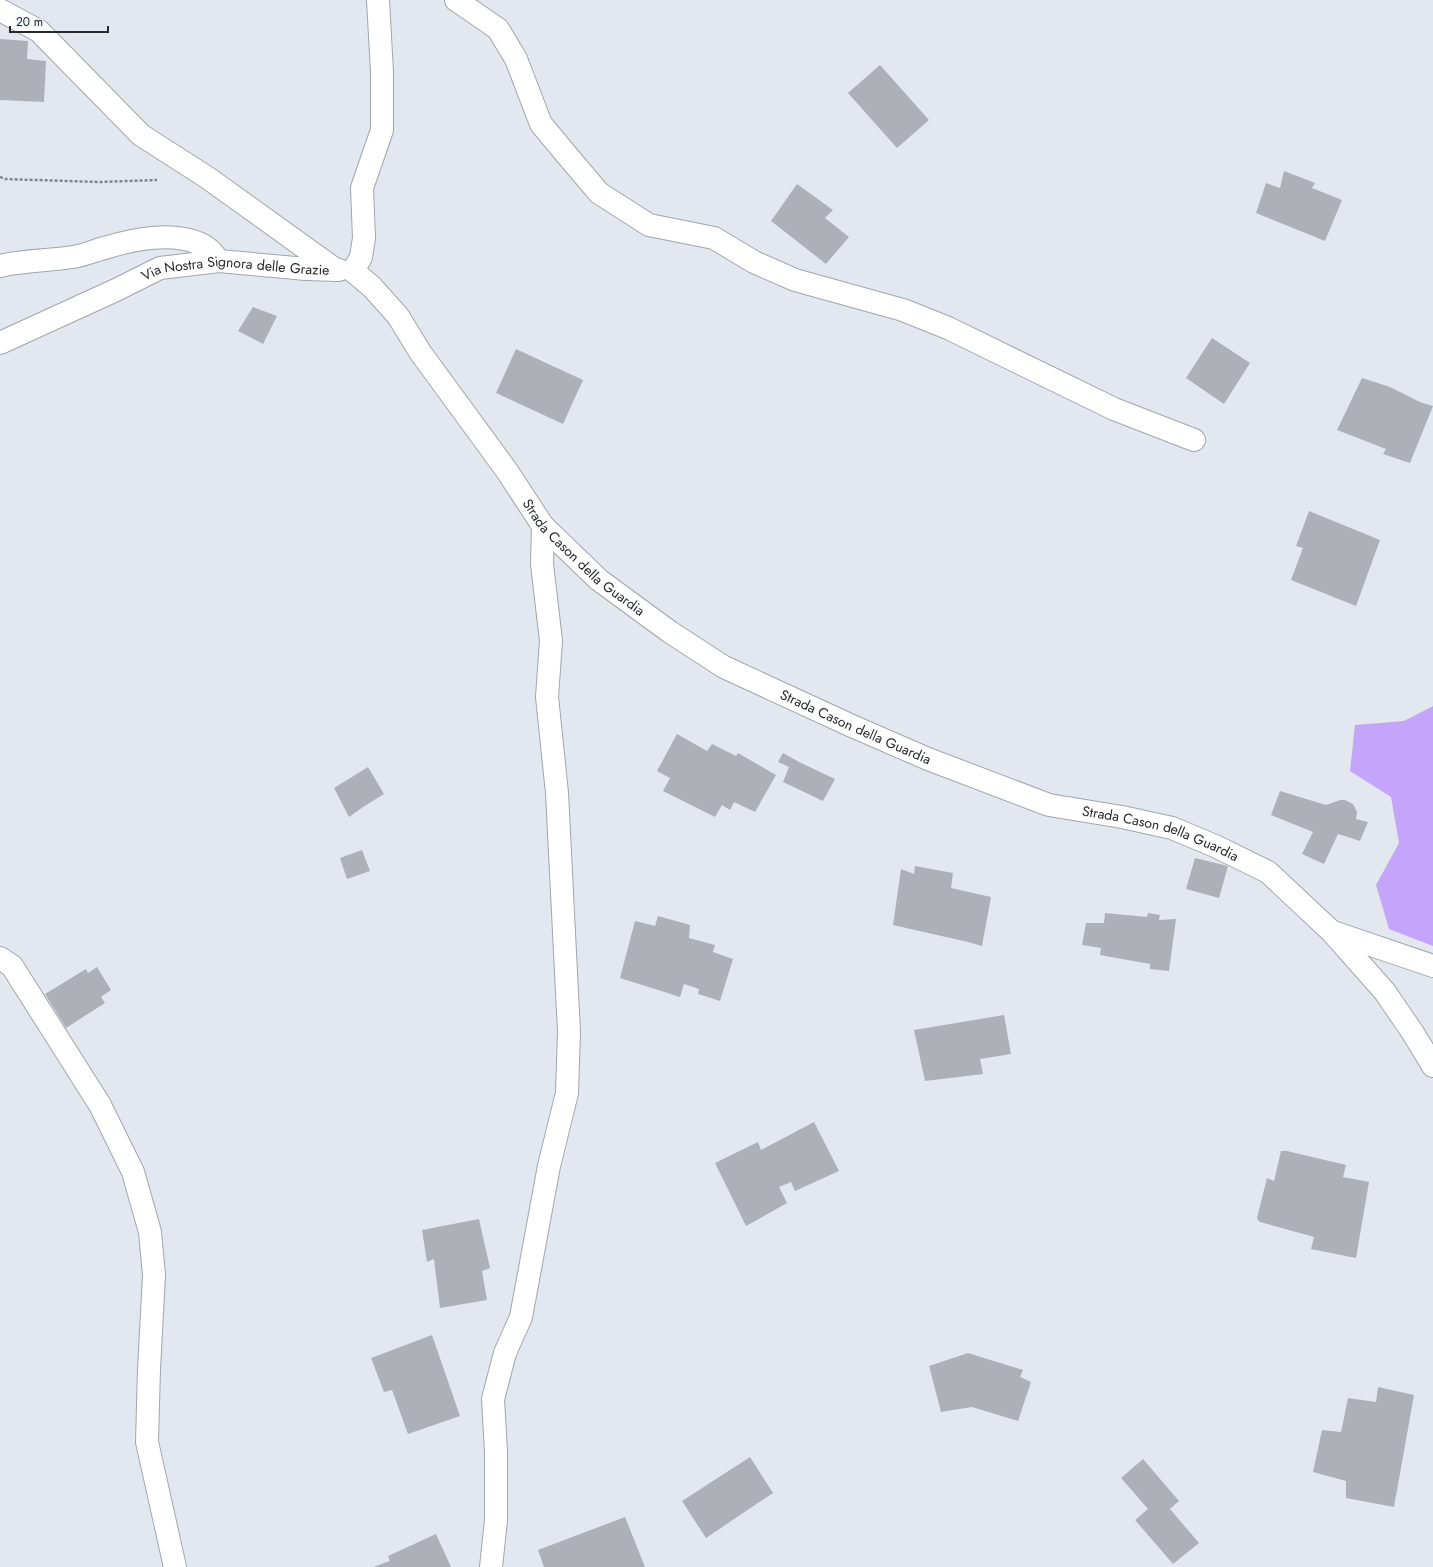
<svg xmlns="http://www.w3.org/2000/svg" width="1433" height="1567" viewBox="0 0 1433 1567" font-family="Jost,sans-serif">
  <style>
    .forest { fill: #c5a5fc }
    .building { fill: #aeb0b8 }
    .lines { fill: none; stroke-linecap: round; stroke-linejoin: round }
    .minor-casing { stroke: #a1a6ad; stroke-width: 24 }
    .path { stroke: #81858a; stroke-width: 2.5; stroke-dasharray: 3 2; stroke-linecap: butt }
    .minor { stroke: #fff; stroke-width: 22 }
    .labels { text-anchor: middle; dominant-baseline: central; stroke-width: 3; stroke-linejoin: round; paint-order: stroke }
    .street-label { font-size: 14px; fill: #26282b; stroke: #f0f6fd }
  </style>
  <rect width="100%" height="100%" fill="#e3e8f0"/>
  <!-- forest -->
  <path class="forest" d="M1433 706V946L1389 929 1376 885 1399 843 1391 797 1350 771 1355 725 1404 721Z"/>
  <!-- building -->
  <path class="building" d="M0 39 28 41 27 59 46 61 44 102 0 100Z
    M880 65 929 120 897 148 848 93Z
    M1284 171 1315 183 1312 188 1342 200 1325 241 1256 213 1266 183 1280 188Z
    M797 184 833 210 825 218 849 237 826 264 771 221Z
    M253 307 277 316 263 344 238 331Z
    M1212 338 1250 363 1224 404 1186 378Z
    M516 349 583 380 563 424 496 393Z
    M1362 378 1390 387 1420 402 1433 406 1410 463 1383 454 1386 449 1337 430Z
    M1309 511 1380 540 1356 606 1291 580 1303 548 1296 546Z
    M677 734 707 751 712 744 736 756 738 753 776 775 755 812 734 802 730 810 722 805 715 817 663 791 670 778 657 771Z
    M783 753 799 762 835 779 823 801 783 782 789 767 778 762Z
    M368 767 384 794 363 807 349 817 334 788Z
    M1280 791 1326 805 1340 800H1345L1353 804 1357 812 1356 819 1368 822 1360 841 1338 834 1324 864 1302 854 1313 832 1271 815Z
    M362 850 370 871 347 879 340 858Z
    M1195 858 1228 866 1219 898 1186 889Z
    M915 866 953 873 951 888 991 897 982 946 968 942 893 925 901 869 914 874Z
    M1105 913 1147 917 1148 913 1160 915 1159 920 1176 919 1169 971 1150 969V964L1100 955 1101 948 1082 945 1086 923H1104Z
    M658 916 690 925 689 938 715 945 713 952 733 959 720 1001 698 994 699 989 684 984 680 997 620 978 635 921 655 926Z
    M97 967 111 990 101 997 105 1003 66 1028 45 994 86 969 88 973Z
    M1004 1015 1011 1054 980 1059 983 1074 925 1081 914 1030Z
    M814 1122 839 1171 795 1191 791 1182 779 1187 787 1203 746 1226 715 1163 758 1142 761 1150Z
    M1281 1151H1287L1346 1165 1343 1177 1369 1182 1356 1258 1311 1249 1314 1237 1260 1222 1258 1220 1257 1218 1267 1178 1274 1181Z
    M479 1219 490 1268 482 1271 487 1300 440 1308 434 1259 427 1262 422 1230Z
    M432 1335 460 1416 408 1434 392 1390 384 1392 371 1358Z
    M968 1353 1023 1370 1020 1377 1031 1382 1018 1421 972 1407 941 1412 929 1366Z
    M1378 1387 1414 1395 1394 1507 1346 1498V1481L1313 1472 1322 1430 1341 1432 1348 1398 1376 1402Z
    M750 1457 773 1493 706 1538 682 1501Z
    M1143 1459 1179 1501 1170 1509 1199 1543 1173 1564 1135 1520 1148 1509 1121 1478Z
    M625 1517 645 1567H544L538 1550Z
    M436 1534 451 1567H373L390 1561 388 1556Z"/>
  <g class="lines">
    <!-- minor casing -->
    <g class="minor-casing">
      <g id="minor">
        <path d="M456 0 498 29 516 59 541 124 566 154 599 193 649 225 714 238 754 262 795 280 903 310 948 328 1114 409 1194 440"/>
        <path d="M0 10 39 31 141 135 208 178 336 270"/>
        <path d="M0 266C24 260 49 261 73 257 85 255 96 250 108 247 134 239 172 232 198 243 207 246 213 253 219 261"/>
        <path id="s1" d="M353 271 372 287 398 316 420 352 507 471 543 526 599 580 670 632 724 667 852 726 928 759 1049 805 1122 817 1172 828 1215 846 1268 872 1332 932 1385 992 1413 1033 1433 1066"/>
        <path d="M353 271 361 257 364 238 362 188 382 130V72L378 0"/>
        <path id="s2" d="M0 343 116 290 160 268 219 261 306 269 339 270"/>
        <path d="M1333 932 1433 966"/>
        <path d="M0 958 12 966 100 1105 133 1172 150 1232 154 1275 149 1369 147 1442 175 1567"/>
        <path d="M491 1567 496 1520V1452L493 1399 505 1353 521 1317 549 1166 567 1093 569 1032 557 793 547 697 551 641 542 564 543 526"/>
      </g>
    </g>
    <!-- path -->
    <path class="path" d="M0 177 5 179 99 182 157 180"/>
    <!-- minor -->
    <use href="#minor" class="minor"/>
  </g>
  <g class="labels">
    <!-- street labels -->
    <g class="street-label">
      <text stroke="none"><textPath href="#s2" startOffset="252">Via Nostra Signora delle Grazie</textPath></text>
      <text stroke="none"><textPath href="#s1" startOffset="370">Strada Cason della Guardia</textPath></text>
      <text stroke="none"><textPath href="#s1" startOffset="694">Strada Cason della Guardia</textPath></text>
      <text stroke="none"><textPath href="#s1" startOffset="1018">Strada Cason della Guardia</textPath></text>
    </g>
  </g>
  <!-- scale -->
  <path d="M10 26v6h98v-6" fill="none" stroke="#26282b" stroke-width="2"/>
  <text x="16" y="26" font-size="12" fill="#26282b" stroke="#f0f6fd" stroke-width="3" paint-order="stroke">20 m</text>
</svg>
